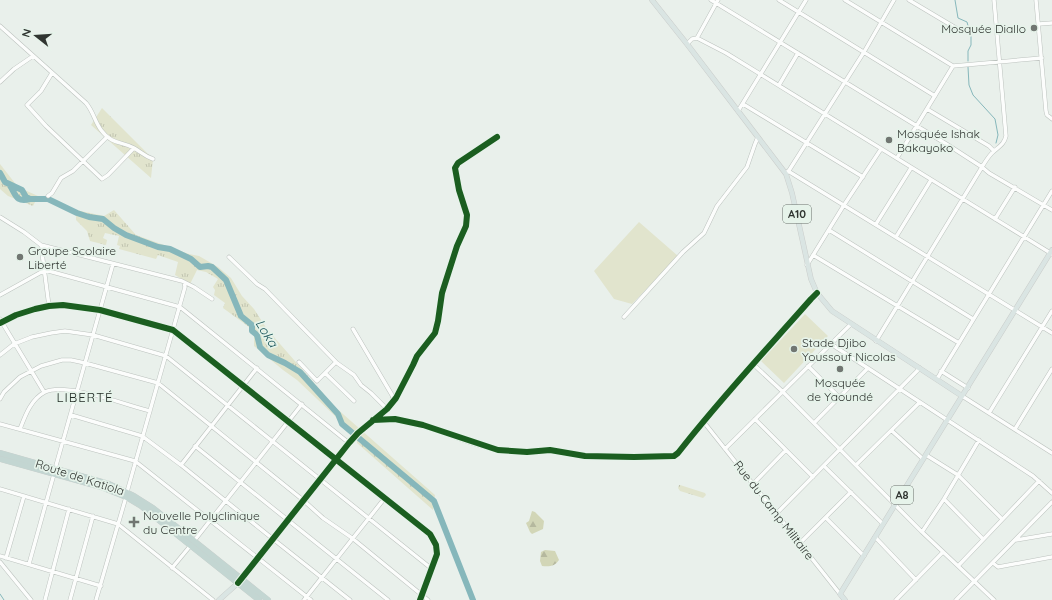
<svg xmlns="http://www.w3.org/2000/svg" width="1052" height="600" viewBox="0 0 1052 600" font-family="Quicksand,sans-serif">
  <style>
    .grass { fill: url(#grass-tufts) }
    .forest { fill: url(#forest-firs) }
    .park { fill: #e1e4cd }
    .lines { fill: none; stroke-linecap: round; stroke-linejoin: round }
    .stream { stroke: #86b7bb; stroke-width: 1 }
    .river { stroke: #86b7bb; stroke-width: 6 }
    .minor-casing { stroke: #bcc2be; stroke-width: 4.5 }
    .major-casing { stroke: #cacdcb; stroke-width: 5.5 }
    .highway-casing { stroke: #cacdcb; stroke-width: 6 }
    .minor { stroke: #fcfdfc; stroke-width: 3.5 }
    .major { stroke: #dae5e3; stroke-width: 4.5 }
    .highway { stroke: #c3d6d2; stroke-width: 5.5 }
    .cycleway-casing { stroke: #e6f3ea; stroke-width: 8 }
    .cycleway { stroke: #1b5e20; stroke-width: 6 }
    .poi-dot { fill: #717672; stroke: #e6f3ea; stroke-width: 1.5 }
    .labels { text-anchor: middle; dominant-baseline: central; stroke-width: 3.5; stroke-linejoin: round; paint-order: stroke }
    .shield { fill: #e6f3ea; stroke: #676e68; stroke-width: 1 }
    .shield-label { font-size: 11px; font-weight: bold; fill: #303531 }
    .poi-label { font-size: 12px; fill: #303531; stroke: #e6f3ea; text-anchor: start }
    .street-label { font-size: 12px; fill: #303531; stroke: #e6f3ea }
    .water-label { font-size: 13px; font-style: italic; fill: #165257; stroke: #e6f3ea }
    .neighbourhood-label { font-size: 13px; letter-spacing: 1px; fill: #242d27; stroke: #e6f3ea }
  </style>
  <defs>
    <pattern id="grass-tufts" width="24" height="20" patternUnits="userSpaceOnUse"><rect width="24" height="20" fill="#e1e4cd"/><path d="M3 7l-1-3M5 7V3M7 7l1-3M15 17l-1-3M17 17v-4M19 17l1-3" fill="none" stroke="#c1c4b0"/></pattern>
    <pattern id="forest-firs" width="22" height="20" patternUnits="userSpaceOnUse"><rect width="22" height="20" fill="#d2d6b7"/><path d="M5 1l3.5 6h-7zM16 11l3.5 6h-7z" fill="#b5b89e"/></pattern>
  </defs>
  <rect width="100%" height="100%" fill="#e9f0eb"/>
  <!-- grass -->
  <path class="grass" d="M102 108 153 159 151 178 91 125Z
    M0 164 18 187 38 196 33 206 8 196 0 189Z
    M76 210 104 216 114 210 136 235 189 254 199 256 218 267 231 278 242 296 254 309 267 329 335 407 435 495 433 510 357 443V438L340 424 335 416 297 380 283 370 254 346V335L249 327 223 308 225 303 214 295 215 290 213 287 218 279 206 272 197 270 190 284 175 275 178 262 158 255 156 259 119 249 120 246 117 245 119 236 105 233 103 238 107 240 106 245 90 241 87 231 76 220Z
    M679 485H680L705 493 706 495 703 498 680 491 678 488Z"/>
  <!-- forest -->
  <path class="forest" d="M532 511 535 512 544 521 543 529 532 534 530 532 526 523 529 521Z
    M545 550 555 551 559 560C555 566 550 567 542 566L540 561 541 552Z"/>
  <!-- park -->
  <path class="park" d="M639 222 678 256 632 304 614 299 594 271Z
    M805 314 828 336 784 383 761 361Z"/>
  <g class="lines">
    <!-- stream -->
    <path class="stream" d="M955 0 958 18 967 22 971 37V45L968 51V61
      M968 67 969 85 973 95 995 119 998 135 996 143
      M0 594 4 600"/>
    <!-- river -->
    <path class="river" d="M0 173 5 182 22 190 26 197 30 199H48L77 213 89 217 103 219 114 228 126 235 158 247 170 249 191 259 200 267 208 266 212 267 226 280 241 316 252 325V331L257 335 260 347 268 355 285 363 300 372 338 414 342 424 434 501 473 600
      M9 184C16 194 15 203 30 199"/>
    <!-- minor casing -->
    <g class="minor-casing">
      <path id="minor" d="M711 0 948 145 982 167 989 173 1052 210
        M779 0 935 96
        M845 0 953 66 1042 58
        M909 0 961 31
        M1036 0 1046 111 1047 115 1052 119
        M1039 24 1052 23
        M0 26 86 103C93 111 95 122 101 130 112 145 121 141 134 148 141 152 144 156 153 159
        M697 38 726 53 1052 254
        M687 44 692 39 697 38 718 0
        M52 73 41 91 27 105 46 126 102 179 108 175 134 148
        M0 82 14 69 33 56
        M779 85 798 53
        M743 104 863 177
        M927 109 989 146 994 151
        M738 111 806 0
        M897 158 953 66
        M788 171 1052 333
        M788 172 864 52 894 0
        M48 196 52 193 61 178 73 171 107 137
        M0 217 24 232 41 245 182 281 194 287 212 299
        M995 219 1015 187
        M876 224 911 168
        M829 230 973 319
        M896 237 931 180
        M41 245 49 306
        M813 255 959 343
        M229 257 257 284 265 289 337 363 354 375 361 385 371 393 387 409
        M807 265 844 205 881 149
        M0 295 45 270 180 307 349 443
        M624 317 683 252 704 233 717 206 747 167 755 144 758 137
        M0 319 44 392
        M0 323 16 315 35 309 49 306 63 305 100 310 173 330 430 534 436 545 437 554 420 600
        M353 329 392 395 394 401
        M876 341 982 167C985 162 988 157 992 153 998 147 1004 145 1006 136L994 0
        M831 344 1033 476 1052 493
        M0 355 14 344 32 337 51 333 65 331 93 335 166 356 432 569
        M299 362 317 381 336 362
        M753 364 782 391 922 532 994 600
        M808 366 839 397
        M941 371 968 388
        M325 373 354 401
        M937 379 1052 191
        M962 396 1052 453
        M0 399 4 392 20 377 41 366 62 360H71L85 363 158 383 303 500 323 518 352 538 428 600
        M989 413 1052 311
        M71 415 142 436 181 465 273 539 350 600
        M755 419 813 477
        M374 420C419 414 455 443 498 450 516 453 534 449 552 450 564 451 574 455 585 456 615 458 645 457 674 456L678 453C720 399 766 350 811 299L817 293
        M703 421 840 594
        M814 423 868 368
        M0 424 135 461 311 600
        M20 429C25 416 31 399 45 392 66 382 126 405 150 411
        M1015 429 1052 369
        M892 431 923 459
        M195 446 388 600
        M725 449 851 324
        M926 455 958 475 1002 519
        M181 465 257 368
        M856 465 920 402
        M824 466 883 524
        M55 469 113 264
        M753 484 786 450
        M0 489 118 524 213 600
        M127 492 185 287 184 282
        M944 499 983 539
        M776 514 920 368
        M826 518 864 556
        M922 532 944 499 979 440
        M875 537 916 580
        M1016 540 1052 534
        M194 541 302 404
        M800 543 851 492
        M0 556 101 586
        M6 558 24 496
        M0 562 31 600
        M993 563 998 567 1052 557
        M29 564 54 474
        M958 566 1039 481
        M172 568 191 545
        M241 580 349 443 358 433 387 409 396 398 413 365 417 356 435 333 438 321 442 293 457 246 466 226 467 215 459 190 455 168 458 163 497 137
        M45 600 69 509
        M70 600 93 516
        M96 600 126 497
        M304 600 384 499
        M896 600 943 552
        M956 600 1052 502"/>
    </g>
    <!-- major casing -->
    <g class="major-casing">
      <path id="major" d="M652 0 687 44 786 174 792 193 811 279 817 293 832 311 962 396
        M219 600 238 583
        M845 600 840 594 1052 250"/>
    </g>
    <!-- highway casing -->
    <g class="highway-casing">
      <path id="highway" d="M0 453 109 484 134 496 153 508 268 600
        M0 459 101 487 126 497 141 506 259 600"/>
    </g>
    <!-- minor -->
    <use href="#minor" class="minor"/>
    <!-- major -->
    <use href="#major" class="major"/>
    <!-- highway -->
    <use href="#highway" class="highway"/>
    <!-- cycleway casing -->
    <g class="cycleway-casing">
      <path id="cycleway" d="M0 323 16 315 35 309 49 306 63 305 100 310 173 330 430 534 436 545 437 554 420 600
        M373 420 395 419 423 425 498 450 527 452 550 450 585 456 634 457 674 456 678 453C720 399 766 350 811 299L817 293
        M238 583 349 443 358 433 387 409 396 398 413 365 417 356 435 333 438 321 442 293 457 246 466 226 467 215 459 190 455 168 458 163 497 137"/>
    </g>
    <!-- cycleway -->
    <use href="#cycleway" class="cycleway"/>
  </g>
  <!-- markers -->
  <g class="poi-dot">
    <circle cx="1034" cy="28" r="4"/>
    <circle cx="889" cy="140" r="4"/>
    <circle cx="20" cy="257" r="4"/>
    <circle cx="794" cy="349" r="4"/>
    <circle cx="840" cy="369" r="4"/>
    <path d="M132 516h4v4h4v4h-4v4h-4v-4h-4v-4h4z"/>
  </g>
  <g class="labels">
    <!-- shield labels -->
    <g class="shield">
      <rect x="783" y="205" width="28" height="18" rx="3"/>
      <rect x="891" y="486" width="22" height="18" rx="3"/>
    </g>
    <g class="shield-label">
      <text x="797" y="214">A10</text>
      <text x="902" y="495">A8</text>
    </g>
    <!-- poi labels -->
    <g class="poi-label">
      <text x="1026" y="28" text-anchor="end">Mosquée Diallo</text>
      <text x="897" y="133">Mosquée Ishak<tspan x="897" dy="14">Bakayoko</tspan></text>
      <text x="28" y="250">Groupe Scolaire<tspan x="28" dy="14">Liberté</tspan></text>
      <text x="802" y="342">Stade Djibo<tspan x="802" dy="14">Youssouf Nicolas</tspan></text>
      <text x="840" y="382" text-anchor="middle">Mosquée<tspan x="840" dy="14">de Yaoundé</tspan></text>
      <text x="143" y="515">Nouvelle Polyclinique<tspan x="143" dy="14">du Centre</tspan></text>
    </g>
    <!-- street labels -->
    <g class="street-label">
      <text transform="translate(80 477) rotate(18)">Route de Katiola</text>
      <text transform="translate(774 510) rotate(52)">Rue du Camp Militaire</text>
    </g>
    <!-- water labels -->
    <g class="water-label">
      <text transform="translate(267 333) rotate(58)">Loka</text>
    </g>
    <!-- neighbourhood labels -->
    <g class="neighbourhood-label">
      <text x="85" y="397">LIBERTÉ</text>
    </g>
  </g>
  <!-- north arrow -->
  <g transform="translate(36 36) rotate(287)" stroke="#e6f3ea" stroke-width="3" paint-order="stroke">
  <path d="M0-3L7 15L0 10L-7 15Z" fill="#303531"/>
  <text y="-6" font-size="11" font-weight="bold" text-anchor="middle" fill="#303531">N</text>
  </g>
</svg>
